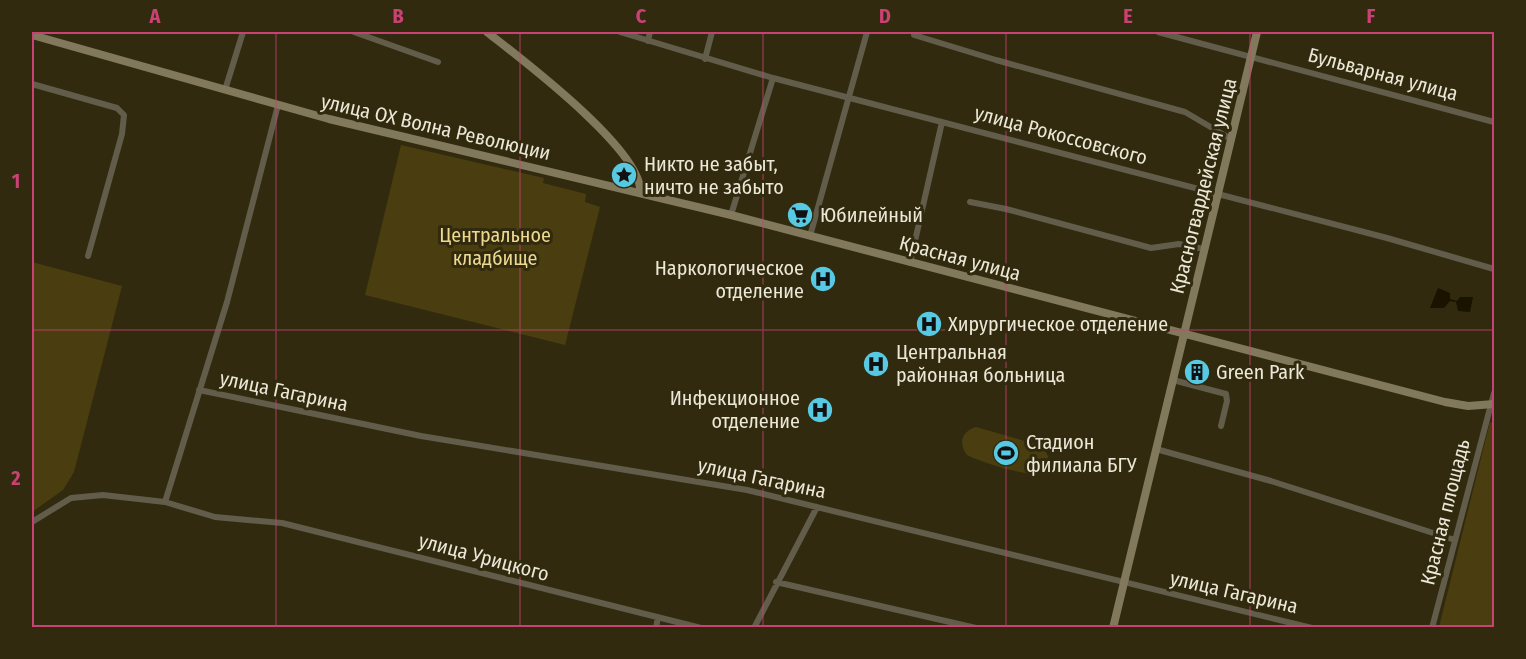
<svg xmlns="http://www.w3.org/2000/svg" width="1526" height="659" viewBox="0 0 1526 659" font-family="'Fira Sans Condensed',sans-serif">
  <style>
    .green { fill: #4a3e10 }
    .water { fill: #191300 }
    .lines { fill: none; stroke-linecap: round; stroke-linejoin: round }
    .street { stroke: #625d4b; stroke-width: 6 }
    .secondary { stroke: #82795c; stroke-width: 8 }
    .grid { fill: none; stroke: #ca4274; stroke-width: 1.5; stroke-opacity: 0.55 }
    .labels { text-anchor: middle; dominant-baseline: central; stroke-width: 6; stroke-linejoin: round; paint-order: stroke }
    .street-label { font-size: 20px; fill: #ece8d8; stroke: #312a0e }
    .poi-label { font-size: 20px; fill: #ece8d8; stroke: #312a0e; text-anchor: start }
    .park-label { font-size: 20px; fill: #eed990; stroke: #312a0e }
    .neatline { fill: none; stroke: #ca4274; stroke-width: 2 }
    .grid-label { font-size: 20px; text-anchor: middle; font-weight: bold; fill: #ca4274 }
  </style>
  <rect width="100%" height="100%" fill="#312a0e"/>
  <!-- green -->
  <path class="green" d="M401 145 544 178 543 183 586 194 585 202 600 207 565 345 365 295Z
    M627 165 631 170 633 185 615 182Z
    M32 262 122 286 74 472 63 490 32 512Z
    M1490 422 1494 424V627H1439Z
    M976 427 1042 446 1048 456C1048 463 1046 469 1040 473 1030 478 978 461 967 455 958 443 962 431 976 427Z"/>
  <!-- water -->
  <path class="water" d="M1438 288 1450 293V299L1457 301 1460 297H1473L1470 312 1458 311 1456 302 1450 301 1444 308H1430Z"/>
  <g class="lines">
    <!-- street -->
    <path class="street" d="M354 32 438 62
      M620 32 773 78 1387 238 1494 269
      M1158 32 1494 122
      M914 35 996 60 1185 112 1231 139
      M648 41 650 32
      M705 59 712 32
      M32 84 117 108 124 115 122 134 88 256
      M225 90 243 32
      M970 202 1006 209 1151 248 1179 244 1204 249
      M731 215 773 78
      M810 236 867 32
      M910 263 942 122
      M1173 380 1226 394 1227 401 1221 426
      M199 390 421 436 747 490 1312 628
      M1156 449 1271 481 1455 540
      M165 502 227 302 278 105
      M32 522 71 498 103 495 165 502 215 517 282 523 701 628
      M776 582 976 628
      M656 628 658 617
      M754 628 817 507
      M1432 628 1494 393"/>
    <!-- secondary -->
    <path class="secondary" d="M487 32C520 58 645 152 640 193
      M32 35 329 119 731 215 1445 402 1468 406 1494 404
      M1113 628 1257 32"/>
  </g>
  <!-- grid -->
  <path class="grid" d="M276 32V628M520 32V628M763 32V628M1006 32V628M1250 32V628M32 330H1494"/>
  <!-- icons -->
  <defs>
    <g id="sight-disc" transform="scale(1.35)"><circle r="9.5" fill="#57c9e2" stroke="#312a0e"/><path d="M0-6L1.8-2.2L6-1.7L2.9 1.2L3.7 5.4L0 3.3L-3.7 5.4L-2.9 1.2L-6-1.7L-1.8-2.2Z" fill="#111"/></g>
    <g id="supermarket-disc" transform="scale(1.35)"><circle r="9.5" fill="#57c9e2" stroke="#312a0e"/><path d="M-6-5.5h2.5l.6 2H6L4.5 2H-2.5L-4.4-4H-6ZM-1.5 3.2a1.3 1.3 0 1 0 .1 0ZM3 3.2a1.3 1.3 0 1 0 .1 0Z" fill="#111"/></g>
    <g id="hospital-disc" transform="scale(1.35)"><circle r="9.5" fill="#57c9e2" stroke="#312a0e"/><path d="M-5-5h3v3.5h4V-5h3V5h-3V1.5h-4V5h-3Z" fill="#111"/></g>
    <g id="building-disc" transform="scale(1.35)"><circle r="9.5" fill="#57c9e2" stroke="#312a0e"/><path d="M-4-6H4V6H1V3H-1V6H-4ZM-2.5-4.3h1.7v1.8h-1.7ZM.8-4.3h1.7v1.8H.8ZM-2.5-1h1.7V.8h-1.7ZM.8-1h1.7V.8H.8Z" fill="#111"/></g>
    <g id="stadium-disc" transform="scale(1.35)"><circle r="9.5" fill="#57c9e2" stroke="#312a0e"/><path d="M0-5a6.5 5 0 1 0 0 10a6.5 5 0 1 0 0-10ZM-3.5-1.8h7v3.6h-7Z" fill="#111"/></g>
  </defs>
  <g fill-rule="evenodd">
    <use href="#sight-disc" x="624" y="175"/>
    <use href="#supermarket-disc" x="800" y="215"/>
    <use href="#hospital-disc" x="823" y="279"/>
    <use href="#hospital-disc" x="929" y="324"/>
    <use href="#hospital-disc" x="876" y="364"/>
    <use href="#building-disc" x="1197" y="372"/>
    <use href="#hospital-disc" x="820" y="410"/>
    <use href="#stadium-disc" x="1006" y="453"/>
  </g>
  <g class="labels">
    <!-- street labels -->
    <g class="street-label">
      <text transform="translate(1383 74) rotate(15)">Бульварная улица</text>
      <text transform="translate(436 127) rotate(13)">улица ОХ Волна Революции</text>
      <text transform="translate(1061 135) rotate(15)">улица Рокоссовского</text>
      <text transform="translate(1203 186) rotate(-76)">Красногвардейская улица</text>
      <text transform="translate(960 258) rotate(15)">Красная улица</text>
      <text transform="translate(284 391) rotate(12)">улица Гагарина</text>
      <text transform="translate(762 478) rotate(12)">улица Гагарина</text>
      <text transform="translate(1445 512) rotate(-76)">Красная площадь</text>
      <text transform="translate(484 557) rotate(15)">улица Урицкого</text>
      <text transform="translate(1234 592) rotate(13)">улица Гагарина</text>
    </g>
    <!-- poi labels -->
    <g class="poi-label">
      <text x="644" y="164">Никто не забыт,<tspan x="644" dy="23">ничто не забыто</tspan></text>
      <text x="820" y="215">Юбилейный</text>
      <text x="804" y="268" text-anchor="end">Наркологическое<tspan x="804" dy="23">отделение</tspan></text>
      <text x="948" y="324">Хирургическое отделение</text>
      <text x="896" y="352">Центральная<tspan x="896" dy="23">районная больница</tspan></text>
      <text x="1216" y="372">Green Park</text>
      <text x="800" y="398" text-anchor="end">Инфекционное<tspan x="800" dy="23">отделение</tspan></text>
      <text x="1026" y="442">Стадион<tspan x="1026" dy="23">филиала БГУ</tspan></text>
    </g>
    <!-- park labels -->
    <g class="park-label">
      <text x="495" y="235">Центральное<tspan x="495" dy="23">кладбище</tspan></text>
    </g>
  </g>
  <!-- border -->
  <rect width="1526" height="659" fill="none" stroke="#312a0e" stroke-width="66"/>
  <rect x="33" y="33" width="1460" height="593" class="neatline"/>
  <g class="grid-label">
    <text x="155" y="23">A</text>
    <text x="398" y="23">B</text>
    <text x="641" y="23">C</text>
    <text x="885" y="23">D</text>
    <text x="1128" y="23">E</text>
    <text x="1371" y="23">F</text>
    <text x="16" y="188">1</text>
    <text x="16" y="485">2</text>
  </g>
</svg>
